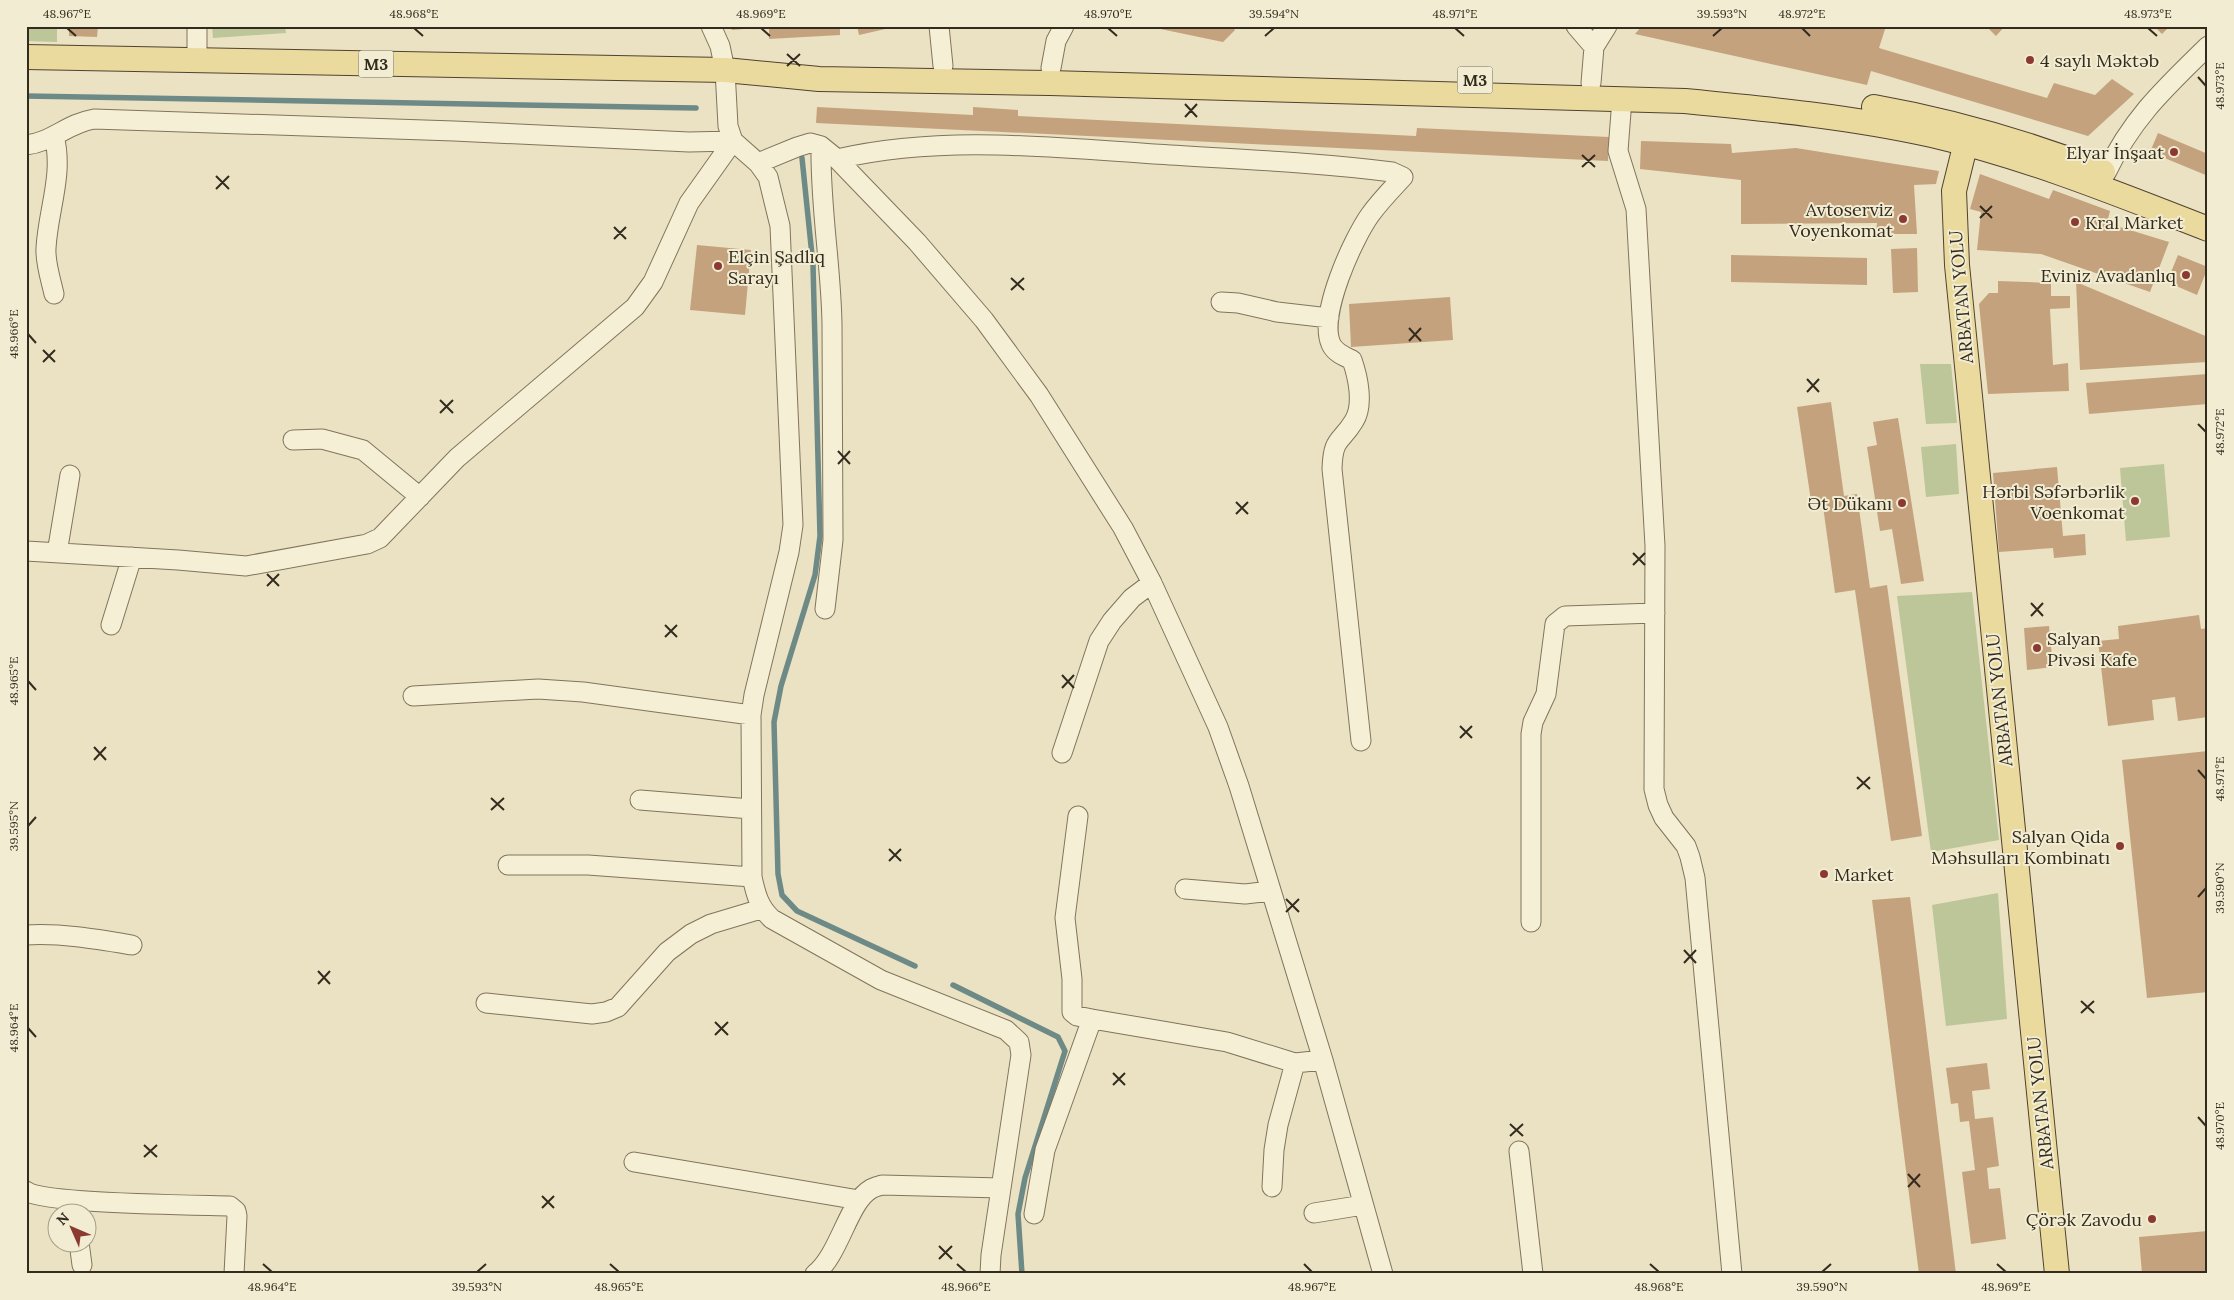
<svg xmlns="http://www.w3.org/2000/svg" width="2234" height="1300" viewBox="0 0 2234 1300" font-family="Lora,serif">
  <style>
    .green { fill: #bdc698 }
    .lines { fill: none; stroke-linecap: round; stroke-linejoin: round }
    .stream { stroke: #6d8a86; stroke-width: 5.5 }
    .building { fill: #c4a27d }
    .minor-casing { stroke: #82745c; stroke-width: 21 }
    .major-casing { stroke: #504230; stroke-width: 26 }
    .minor { stroke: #f5efd6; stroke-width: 19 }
    .major { stroke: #eada9e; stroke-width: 24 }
    .ticks { fill: none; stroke: #332b1e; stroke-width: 2 }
    .poi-dot { fill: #8c3a31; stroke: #f2ecd2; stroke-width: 2 }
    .labels { text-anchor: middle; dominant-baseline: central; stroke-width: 4; stroke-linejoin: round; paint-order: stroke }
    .shield { fill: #f2ecd2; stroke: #6c6554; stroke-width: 1 }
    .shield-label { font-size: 16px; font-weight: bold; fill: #332b1e }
    .poi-label { font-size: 18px; fill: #332b1e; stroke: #f2ecd2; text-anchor: end }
    .street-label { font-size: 18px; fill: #332b1e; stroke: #f2ecd2 }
    .neatline { fill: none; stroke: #332b1e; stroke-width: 2 }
    .ticks-label { font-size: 12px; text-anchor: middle; fill: #332b1e }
  </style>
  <rect width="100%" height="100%" fill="#eae2c3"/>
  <!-- green -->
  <path class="green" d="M26 26H57V42L26 41Z
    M212 26H285L286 33 213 38Z
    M1920 364H1951L1957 423 1926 424Z
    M1956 444 1959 494 1926 497 1921 447Z
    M2164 464 2170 537 2126 541 2120 468Z
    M1972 592 1999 840 1931 852 1897 596Z
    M1998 893 2007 1019 1946 1026 1932 905Z"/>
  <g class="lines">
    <!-- stream -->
    <path class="stream" d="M26 96 696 108
      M802 158 813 265 820 536 815 575 781 686 774 722 778 874 782 895 797 911 915 966
      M953 985 1058 1037 1065 1051 1025 1178 1018 1214 1022 1274"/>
  </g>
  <!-- building -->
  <path class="building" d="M69 26H98L97 37 69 36Z
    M729 26H756V28L732 30Z
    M769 26H840V35L769 39Z
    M857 26H894V27L859 35Z
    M1146 26H1232L1235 30 1223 42Z
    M1642 26H1886L1879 48 2047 98 2054 83 2095 95 2112 79 2134 94 2088 136 1871 71 1867 85 1635 34Z
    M1986 26H2005L1996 36Z
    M2154 26H2170L2162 34Z
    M817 107 973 115V107L1018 110V116L1416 136 1417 128 1609 137 1608 161 816 123Z
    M2158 133 2208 154V176L2150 152Z
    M1641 141 1731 144 1732 153 1796 148 1939 171 1936 184 1914 185 1917 234H1876L1877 223 1741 224V180L1640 169Z
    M1980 174 2049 199 2053 190 2110 211 2107 223 2169 242 2150 292 2041 254 1977 250 1981 212 1970 209Z
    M697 245 751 250 745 315 690 310Z
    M1917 248 1918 292 1893 293 1891 249Z
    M1731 255 1867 258V285L1731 282Z
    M2178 255 2208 267 2197 295 2167 282Z
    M1998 281 2051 283V296H2070V308L2050 309 2053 365 2068 363 2069 391 1988 394 1979 304 1989 293H1998Z
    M2076 282 2208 337 2207 362 2080 370Z
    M1450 297 1453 340 1351 347 1349 304Z
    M2208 374V404L2089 414 2086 383Z
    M1831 402 1844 496 1857 494 1870 588 1887 585 1922 836 1891 841 1855 590 1835 593 1822 499 1811 501 1797 407Z
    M1898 418 1924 581 1901 584 1892 529 1880 531 1867 447 1877 445 1873 422Z
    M2057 467 2063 536 2085 534 2086 555 2054 558 2053 548 1999 552 1993 473Z
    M2199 615 2201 629 2208 628V717L2178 721 2175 697 2152 700 2154 720 2108 726 2098 641 2119 639 2118 626Z
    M2049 626 2053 667 2027 670 2024 628Z
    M2208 751V992L2147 998 2122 760Z
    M1910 897 1956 1274H1919L1872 900Z
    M1987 1063 1990 1089 1972 1091 1975 1119 1993 1117 1999 1166 1987 1168 1989 1189 2000 1188 2006 1239 1971 1244 1962 1172 1975 1170 1969 1121 1960 1122 1958 1103 1951 1104 1946 1068Z
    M2208 1231V1274H2142L2139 1237Z"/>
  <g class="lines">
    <!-- minor casing -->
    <g class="minor-casing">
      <path id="minor" d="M197 26V61
        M711 26 720 46 725 70 728 126 733 141 758 163 768 177 780 226 793 525 789 552 754 695 751 715 752 877C756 895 759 907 772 919L881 980 1006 1030 1019 1042 1021 1055 991 1255 990 1274
        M939 26 943 66
        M1576 26 1594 47
        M1051 68 1056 41 1064 26
        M1591 83 1594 47 1607 26
        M1622 99 1618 151 1636 209 1655 546 1654 789 1658 805 1664 818 1686 846 1690 857 1695 878 1732 1274
        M26 145C53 142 66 124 94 119L454 131 689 142 733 141
        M821 146C820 207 831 264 832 324L833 540 825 609
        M837 159C941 135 1048 147 1154 154 1233 159 1313 162 1392 172L1403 177C1392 189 1380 201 1370 215 1353 239 1318 315 1331 344 1335 353 1344 356 1352 360 1358 377 1364 405 1354 421 1340 444 1333 437 1332 469L1361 741
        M758 163 797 147 810 143 821 146 837 159 917 242 984 320 1039 395 1123 528 1152 583 1218 727 1239 786 1323 1060 1383 1274
        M2106 173C2132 118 2165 88 2208 46
        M54 294C51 280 45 263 46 248 48 210 64 174 54 136
        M1221 302 1238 303 1277 312 1329 318
        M293 440 322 439 363 450 420 497
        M26 551 178 560 246 566 367 544 380 538 457 458 635 307 653 282 689 203 733 141
        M57 553 70 475
        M111 625 132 557
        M413 696 538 689 583 692 751 715
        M1062 753 1099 641 1112 621 1132 598 1152 583
        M640 800 751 809
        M1078 816 1065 918 1072 979V1012L1077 1016 1092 1019
        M508 865H588L752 877
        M1185 889 1245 894 1271 891
        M1531 922V734L1533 722 1546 694 1555 624 1565 616 1655 613
        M26 935C62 933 96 939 132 945
        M486 1003 592 1014 606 1012 618 1007 667 952 691 934 711 924 761 909
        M1519 1151 1533 1274
        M634 1162 859 1200
        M1272 1187 1274 1150 1278 1125 1295 1063
        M26 1191C44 1204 197 1205 230 1206L236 1211 237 1216 234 1274
        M1314 1213 1363 1205
        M1034 1214 1045 1150 1092 1019 1227 1042 1295 1063 1323 1060
        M79 1242 82 1265
        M815 1274C840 1254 848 1202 871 1189 874 1187 879 1186 882 1185L1001 1188"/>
    </g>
    <!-- major casing -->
    <g class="major-casing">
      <path id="major" d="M26 57 725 70 819 79 1050 83 1685 101C1768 109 1851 117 1932 135 2027 157 2118 194 2208 229
        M1874 107C1953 121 2028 143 2103 172
        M1969 130 1954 191 1957 265 2057 1274"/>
    </g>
    <!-- minor -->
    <use href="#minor" class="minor"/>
    <!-- major -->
    <use href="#major" class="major"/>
  </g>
  <!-- ticks -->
  <path class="ticks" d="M67 28 76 36M414 28 423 36M761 28 770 36M1108 28 1117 36M1455 28 1464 36M1802 28 1810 36M2148 28 2157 36M1265 36 1274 28M1713 36 1722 28M787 54 800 66M787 66 800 54M2198 77 2206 86M1185 104 1197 117M1185 117 1197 104M1582 155 1595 167M1582 167 1595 155M216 176 229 189M216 189 229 176M1980 206 1992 218M1980 218 1992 206M614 227 626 239M614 239 626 227M1011 278 1024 290M1011 290 1024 278M1409 328 1421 341M28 334 36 343M1409 341 1421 328M43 350 55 362M43 362 55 350M1807 379 1819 392M1807 392 1819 379M440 400 453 413M440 413 453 400M2198 424 2206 432M838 451 850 464M838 464 850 451M1236 502 1248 514M1236 514 1248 502M1633 553 1645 565M1633 565 1645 553M267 574 279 586M267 586 279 574M2031 603 2043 616M2031 616 2043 603M665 625 677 637M665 637 677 625M1062 675 1074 688M28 681 36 690M1062 688 1074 675M1460 726 1472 738M1460 738 1472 726M94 747 106 760M94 760 106 747M2198 770 2206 779M1857 777 1870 789M1857 789 1870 777M491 798 504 810M491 810 504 798M28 826 36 817M889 849 901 861M889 861 901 849M2198 897 2206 888M1286 899 1299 912M1286 912 1299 899M1684 950 1696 963M1684 963 1696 950M318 971 330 984M318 984 330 971M2081 1001 2094 1013M2081 1013 2094 1001M715 1022 728 1035M28 1028 36 1037M715 1035 728 1022M1113 1073 1125 1085M1113 1085 1125 1073M2198 1117 2206 1126M1510 1124 1523 1136M1510 1136 1523 1124M144 1145 157 1157M144 1157 157 1145M1908 1174 1920 1187M1908 1187 1920 1174M542 1196 554 1208M542 1208 554 1196M939 1246 952 1259M939 1259 952 1246M263 1264 272 1272M610 1264 619 1272M957 1264 966 1272M1304 1264 1312 1272M1650 1264 1659 1272M1997 1264 2006 1272M477 1272 486 1264M1822 1272 1831 1264"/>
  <!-- markers -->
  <g class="poi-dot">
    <circle cx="2030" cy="60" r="5"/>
    <circle cx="2174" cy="152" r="5"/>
    <circle cx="1903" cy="219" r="5"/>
    <circle cx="2075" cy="222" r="5"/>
    <circle cx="718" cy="266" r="5"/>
    <circle cx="2186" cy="275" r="5"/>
    <circle cx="2135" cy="501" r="5"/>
    <circle cx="1902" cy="503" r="5"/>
    <circle cx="2037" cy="648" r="5"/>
    <circle cx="2120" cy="846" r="5"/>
    <circle cx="1824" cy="874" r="5"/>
    <circle cx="2152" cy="1219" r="5"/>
  </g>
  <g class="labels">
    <!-- shield labels -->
    <g class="shield">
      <rect x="358.5" y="50.5" width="35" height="27" rx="4"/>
      <rect x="1457.5" y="66.5" width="35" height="27" rx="4"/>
    </g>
    <g class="shield-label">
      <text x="376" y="64">M3</text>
      <text x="1475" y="80">M3</text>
    </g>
    <!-- poi labels -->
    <g class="poi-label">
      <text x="2040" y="60" text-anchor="start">4 saylı Məktəb</text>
      <text x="2164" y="152">Elyar İnşaat</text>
      <text x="1893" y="209">Avtoserviz<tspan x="1893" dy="21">Voyenkomat</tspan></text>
      <text x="2085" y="222" text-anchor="start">Kral Market</text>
      <text x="728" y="256" text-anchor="start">Elçin Şadlıq<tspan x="728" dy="21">Sarayı</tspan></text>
      <text x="2176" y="275">Eviniz Avadanlıq</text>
      <text x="2125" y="491">Hərbi Səfərbərlik<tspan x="2125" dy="21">Voenkomat</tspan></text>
      <text x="1892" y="503">Ət Dükanı</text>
      <text x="2047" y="638" text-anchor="start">Salyan<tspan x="2047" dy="21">Pivəsi Kafe</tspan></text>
      <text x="2110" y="836">Salyan Qida<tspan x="2110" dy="21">Məhsulları Kombinatı</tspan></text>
      <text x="1834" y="874" text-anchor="start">Market</text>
      <text x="2142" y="1219">Çörək Zavodu</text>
    </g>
    <!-- street labels -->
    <g class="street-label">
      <text transform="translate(1961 297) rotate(-95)">ARBATAN YOLU</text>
      <text transform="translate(1999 700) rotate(-96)">ARBATAN YOLU</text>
      <text transform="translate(2040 1103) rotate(-96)">ARBATAN YOLU</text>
    </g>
  </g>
  <!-- border -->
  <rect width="2234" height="1300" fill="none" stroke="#f2ecd2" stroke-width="55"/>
  <!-- north arrow -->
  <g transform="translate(72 1228) rotate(315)"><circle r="24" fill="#f2ecd2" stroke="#a69f8a"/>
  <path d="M0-4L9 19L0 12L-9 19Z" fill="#8c3a31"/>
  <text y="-8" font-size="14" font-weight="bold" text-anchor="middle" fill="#332b1e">N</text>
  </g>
  <rect x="28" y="28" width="2178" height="1244" class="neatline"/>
  <g class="ticks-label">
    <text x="67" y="18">48.967°E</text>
    <text x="414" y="18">48.968°E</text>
    <text x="761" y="18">48.969°E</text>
    <text x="1108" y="18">48.970°E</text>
    <text x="1274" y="18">39.594°N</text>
    <text x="1455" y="18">48.971°E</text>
    <text x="1722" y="18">39.593°N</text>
    <text x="1802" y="18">48.972°E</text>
    <text x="2148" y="18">48.973°E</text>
    <text transform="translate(2220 86) rotate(-90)" y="4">48.973°E</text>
    <text transform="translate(14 334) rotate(-90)" y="4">48.966°E</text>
    <text transform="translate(2220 432) rotate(-90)" y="4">48.972°E</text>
    <text transform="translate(14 681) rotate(-90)" y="4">48.965°E</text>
    <text transform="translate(2220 779) rotate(-90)" y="4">48.971°E</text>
    <text transform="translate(14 826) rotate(-90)" y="4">39.595°N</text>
    <text transform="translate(2220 888) rotate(-90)" y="4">39.590°N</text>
    <text transform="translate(14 1028) rotate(-90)" y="4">48.964°E</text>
    <text transform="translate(2220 1126) rotate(-90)" y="4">48.970°E</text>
    <text x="272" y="1291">48.964°E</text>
    <text x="477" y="1291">39.593°N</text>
    <text x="619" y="1291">48.965°E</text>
    <text x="966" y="1291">48.966°E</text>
    <text x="1312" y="1291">48.967°E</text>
    <text x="1659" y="1291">48.968°E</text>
    <text x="1822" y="1291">39.590°N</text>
    <text x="2006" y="1291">48.969°E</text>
  </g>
</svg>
